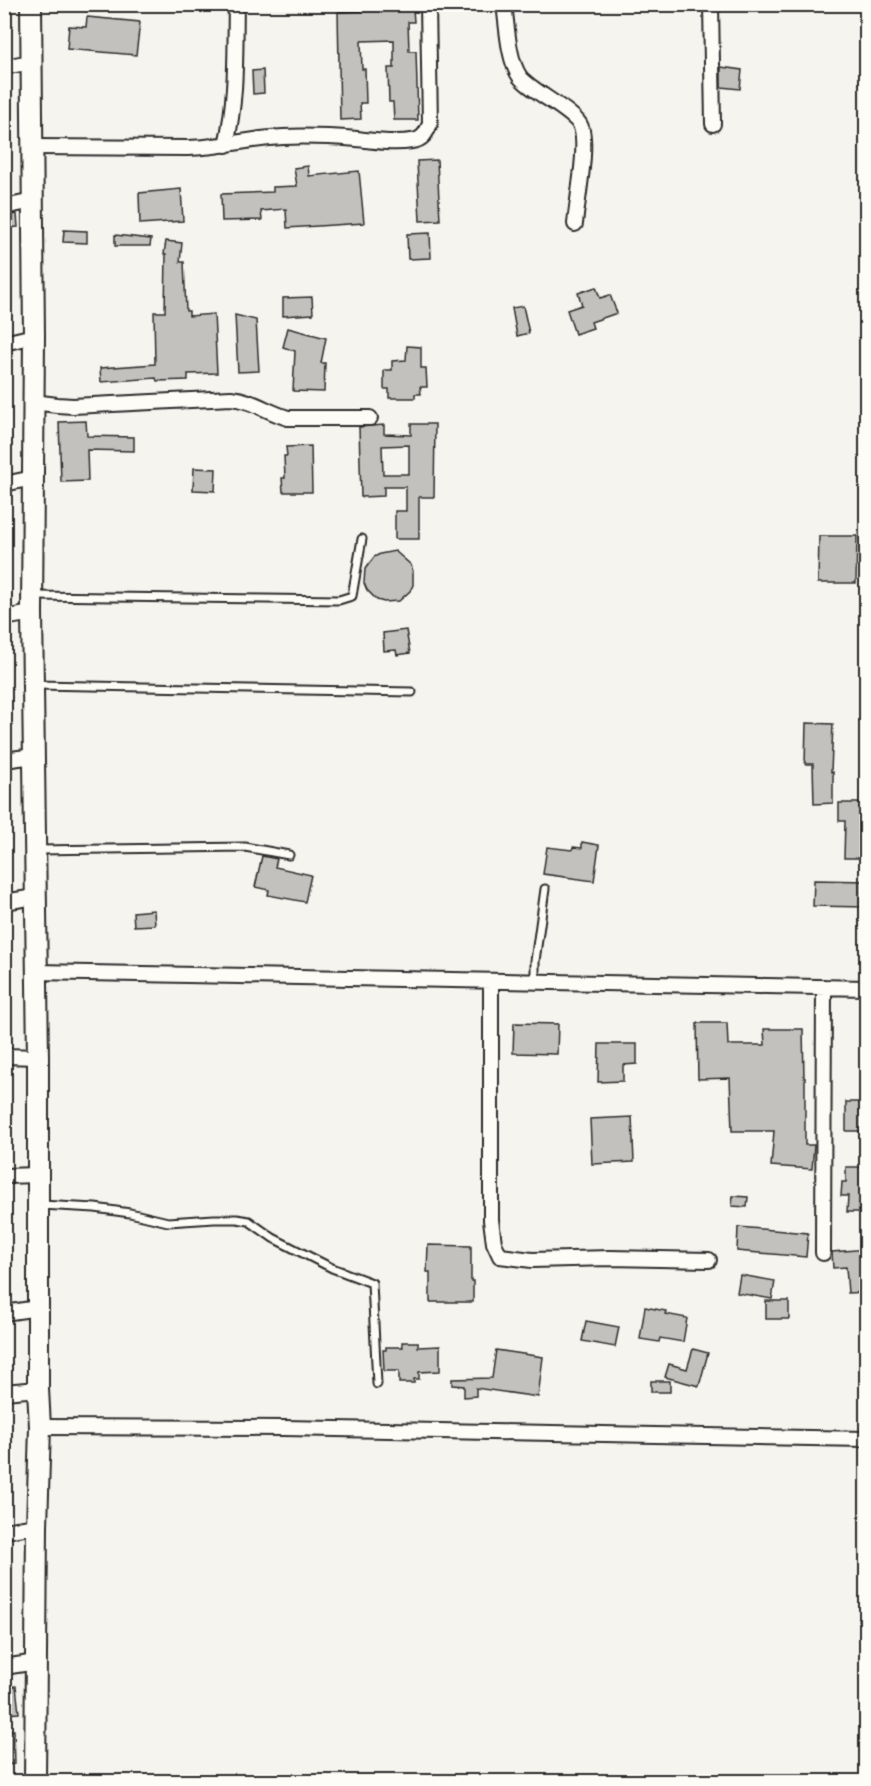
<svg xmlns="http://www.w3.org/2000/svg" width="871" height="1786" viewBox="0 0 871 1786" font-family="Dekko,sans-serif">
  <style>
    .building { fill: #c2c1be; stroke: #2b2b2b; stroke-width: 1.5; fill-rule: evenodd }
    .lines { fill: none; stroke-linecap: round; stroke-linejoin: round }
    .lane-casing { stroke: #2b2b2b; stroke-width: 11 }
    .street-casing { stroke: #2b2b2b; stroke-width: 18 }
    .secondary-casing { stroke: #2b2b2b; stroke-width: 24 }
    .lane { stroke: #fdfcf7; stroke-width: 7 }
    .street { stroke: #fdfcf7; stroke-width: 14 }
    .secondary { stroke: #fdfcf7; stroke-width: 20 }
  </style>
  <rect width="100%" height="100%" fill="#f5f4ef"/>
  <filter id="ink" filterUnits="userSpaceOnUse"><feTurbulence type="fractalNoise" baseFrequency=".0167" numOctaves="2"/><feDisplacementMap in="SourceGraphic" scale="12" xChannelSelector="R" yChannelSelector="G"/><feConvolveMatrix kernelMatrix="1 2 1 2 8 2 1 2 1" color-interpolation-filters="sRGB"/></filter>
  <g filter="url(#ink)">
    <!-- building -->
    <path class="building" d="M413 9 414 22H408L409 51H416L418 120H394L393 102H389L388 68H394V40L361 41 362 69H365L366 103H360L361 119 340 120 338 12Z
      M87 17 140 22 136 55 67 49 69 26 86 27Z
      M721 67 742 70 740 89 721 87Z
      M263 70 264 93 253 94 252 71Z
      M437 160 440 220 420 221 417 161Z
      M308 166 309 176 359 171 364 223 287 228 286 209 261 211 262 220 222 221 221 194 273 192V187L297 186 294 168Z
      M181 189 183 221 140 224 139 193Z
      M17 214 18 227 4 228V216Z
      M64 230 87 231V243L63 242Z
      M430 233 431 258 408 259 407 234Z
      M115 235 151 239 150 246H115Z
      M166 241 182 243 180 262H184L186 311H189V316L214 314 217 373 188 374V380L157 381 156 378 101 382 100 368 155 364 154 312H165L166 254H164Z
      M596 287 600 298 610 295 617 313 591 322 593 328 575 334 567 310 582 305 578 293Z
      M312 297 313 314 283 316V298Z
      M523 306 529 333 517 336 512 308Z
      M235 315 256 320 259 371 238 372Z
      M288 328 326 338 321 363H325L324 392 293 391 295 351 283 347Z
      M407 346 421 347V368H426L427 387H420L421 394H415V398H389V389H384V370H392V361L406 360Z
      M86 421 87 436 134 437V451L87 450 88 481 61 482 59 422Z
      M411 424H435L434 497H419V539H395V511H406V487H384V496L361 497 359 427 384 425V434L411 435ZM409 445V474H383L382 446Z
      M311 446 312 492H283L282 478H285L284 456H287L286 447Z
      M194 468 216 469 215 491 193 490Z
      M819 536H857L856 583H818Z
      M395 551 411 565 413 571V585L410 591 399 601 384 602 377 600 367 590 364 583 365 569 374 557 380 554Z
      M406 630 410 653 397 655 396 650 384 651 383 633Z
      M806 723 833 724 831 772H833V803L814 804 813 764H805Z
      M839 803H867V858H844L845 821H839Z
      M582 842 599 845 594 881 543 874 547 847 572 850 573 847 582 848Z
      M262 856 277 859 275 867 311 875 305 902 268 895 269 890 255 887Z
      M814 880 867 881V907L813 906Z
      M154 910 155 925 134 926 133 912Z
      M514 1023 558 1024 557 1054 513 1053Z
      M697 1023H727L728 1045H765L764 1029H803L804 1078H805V1145H814L812 1169 771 1166 774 1131H732L730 1078 698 1079Z
      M599 1044H637V1064L623 1065V1081L598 1082Z
      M846 1102H867V1131H846Z
      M632 1117 634 1162 592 1164 590 1119Z
      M846 1167H867V1212H847L848 1196H841L842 1182H846Z
      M733 1196 748 1197 747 1207 732 1206Z
      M738 1227 808 1233 806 1257 737 1251Z
      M428 1245 471 1246V1281H473V1302H430V1272H427Z
      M867 1249V1292L848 1293 846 1267 833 1268 832 1252Z
      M740 1275 775 1281 772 1299 737 1293Z
      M766 1301H789V1319H766Z
      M645 1307 666 1311 665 1314 687 1318 683 1342 660 1338 659 1342 640 1339Z
      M586 1321 619 1327 615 1347 582 1341Z
      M402 1342H418V1347L440 1346V1371L419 1372V1379H414V1383H399V1371H384L383 1350H386V1347H403Z
      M693 1349 708 1353 699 1386 665 1377 669 1364 687 1369Z
      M496 1350 543 1357 538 1397 476 1388V1396L464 1397V1386L452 1385V1379L492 1378Z
      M651 1381H670V1392H651Z
      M16 1686 19 1713 4 1714V1687Z
      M4 1730H14L15 1764 4 1765Z"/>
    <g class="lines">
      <!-- lane casing -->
      <g class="lane-casing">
        <path id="lane" d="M866 540V677
          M35 596 339 600 352 596 362 539
          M36 685 412 692
          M37 850 245 847 289 855
          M535 981V961L545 889
          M41 1205 95 1208 130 1213 168 1222 214 1219H237L249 1221 273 1238 332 1268 372 1283 377 1384"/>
      </g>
      <!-- street casing -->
      <g class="street-casing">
        <path id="street" d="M504 4C507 25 508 60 520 77 533 93 576 112 581 127 588 147 577 200 575 224
          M711 4 713 124
          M4 67 31 62
          M226 145C237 98 235 52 236 4
          M32 147 188 148C220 148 251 138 283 137 307 136 332 137 357 139 374 141 394 144 412 141 423 140 426 133 430 124L428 4
          M4 207 33 201
          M4 343 34 336
          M33 402 57 405 73 406 231 398C253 400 267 412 288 418H370
          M4 484 33 478
          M4 618 32 613
          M4 760 34 756
          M4 902 35 897
          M36 972 866 988
          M491 981V1220L494 1243 500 1256 532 1260 610 1258 709 1260
          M4 1056 38 1057
          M4 1176 38 1175
          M823 1253 824 987
          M4 1313 38 1308
          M4 1392 38 1389
          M40 1427 284 1428 866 1439
          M4 1531 37 1526
          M4 1667 36 1662"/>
      </g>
      <!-- secondary casing -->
      <g class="secondary-casing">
        <path id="secondary" d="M31 4 34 336 32 613 38 1057V1389L40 1427 37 1526 35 1782"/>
      </g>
      <!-- lane -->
      <use href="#lane" class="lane"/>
      <!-- street -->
      <use href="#street" class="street"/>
      <!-- secondary -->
      <use href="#secondary" class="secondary"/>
    </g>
  </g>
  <!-- margin -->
  <rect width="871" height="1786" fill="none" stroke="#fdfcf7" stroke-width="24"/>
  <rect x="12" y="12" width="847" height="1762" fill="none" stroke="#2b2b2b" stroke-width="2" filter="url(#ink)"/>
</svg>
